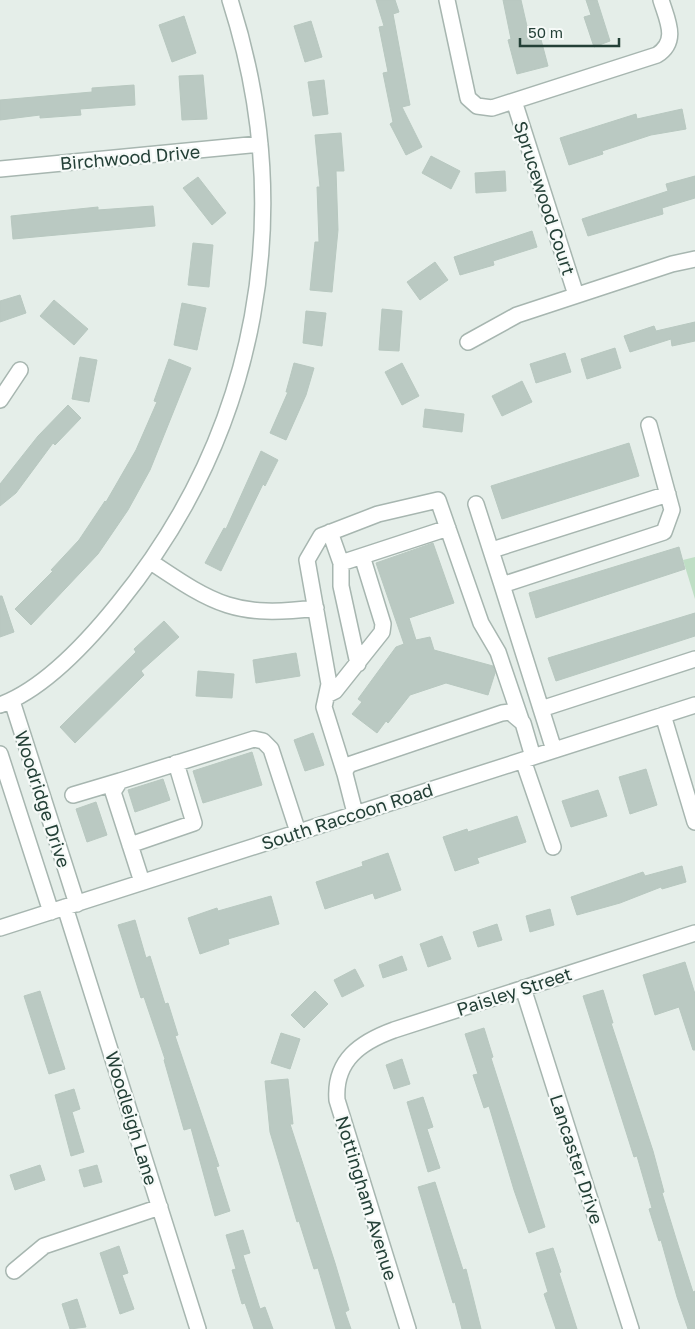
<svg xmlns="http://www.w3.org/2000/svg" width="695" height="1329" viewBox="0 0 695 1329" font-family="'Golos Text',sans-serif">
  <style>
    .green { fill: #bfdec5 }
    .building { fill: #bac9c2; stroke: #b8c8c0 }
    .lines { fill: none; stroke-linecap: round; stroke-linejoin: round }
    .minor-casing { stroke: #a7b6b0; stroke-width: 18 }
    .minor { stroke: #fff; stroke-width: 15 }
    .labels { text-anchor: middle; dominant-baseline: central; stroke-width: 4.5; stroke-linejoin: round; paint-order: stroke }
    .street-label { font-size: 18px; fill: #244037; stroke: #f6faf8 }
  </style>
  <rect width="100%" height="100%" fill="#e5eee9"/>
  <!-- green -->
  <path class="green" d="M695 557V599L683 560Z"/>
  <!-- building -->
  <path class="building" d="M376 0H395L399 12 393 14 410 105 402 107 422 147 406 155 390 124 393 122 383 73 388 72 379 27 384 26Z
    M503 0H521L529 35 539 32 548 66 517 74 508 40 511 39Z
    M586 0H597L610 41 594 47 584 17 591 15Z
    M184 16 196 53 172 62 159 25Z
    M311 21 322 57 305 62 294 26Z
    M203 75 207 119 182 120 179 76Z
    M324 80 328 114 313 116 308 82Z
    M134 85 135 105 80 109 81 115 40 118V115L0 120V100L92 92V88Z
    M682 109 686 129 651 135 602 151 603 154 569 165 560 138 636 114 637 119Z
    M341 133 344 171H336L338 230 332 292 310 290 315 242H319L317 187H320L315 135Z
    M431 156 460 171 451 189 422 173Z
    M505 171 506 191 476 193 475 173Z
    M695 176V198L662 208 663 214 588 236 582 219 668 191 666 184Z
    M198 177 226 213 212 225 183 188Z
    M153 206 155 226 13 239 11 216 98 207V210Z
    M532 231 537 247 493 261 494 265 460 275 454 257Z
    M193 243 213 245 209 287 188 285Z
    M435 262 448 280 420 300 407 282Z
    M20 295 26 313 0 322V301Z
    M54 300 88 329 74 345 40 316Z
    M182 303 206 308 197 350 174 345Z
    M382 309 402 311 399 351 379 350Z
    M306 311 326 313 322 346 303 343Z
    M695 322V341L672 346 671 339 630 352 624 336 654 326 656 331Z
    M615 348 621 368 587 379 581 359Z
    M565 353 571 372 536 383 530 364Z
    M80 357 97 360 89 402 72 399Z
    M169 359 191 368 150 470 128 510 98 554 31 625 15 609 53 571 51 570 79 540 105 501 106 502 136 450 157 402 154 401Z
    M294 363 314 368 306 395 286 440 270 433 288 392H286Z
    M402 363 419 396 402 405 385 372Z
    M522 381 532 402 502 416 492 396Z
    M68 405 81 418 55 445 53 443 16 493 0 506V484L38 436Z
    M425 409 464 414 462 432 423 427Z
    M629 443 639 476 502 519 491 486Z
    M261 451 278 460 265 486 263 484 221 571 205 563 224 528 226 529Z
    M433 543 454 603 409 618 416 640 430 637 434 650 493 666 495 673 488 695 446 683 410 695 388 723 386 721 377 733 352 714 362 702 358 699 396 647 404 644 376 563Z
    M679 547 685 569 536 618 529 593Z
    M0 596H2L14 632 0 637Z
    M695 613V636L556 681 548 658Z
    M164 621 179 637 141 671 144 675 75 743 60 727 136 652 134 649Z
    M296 653 300 676 256 683 253 660Z
    M198 671 234 674 232 698 196 696Z
    M313 733 324 765 305 771 294 740Z
    M252 752 262 785 203 803 193 771Z
    M646 769 657 805 630 814 619 777Z
    M163 779 170 800 135 812 128 790Z
    M598 790 607 816 571 827 562 801Z
    M96 802 107 835 87 842 76 809Z
    M517 816 526 842 477 858 479 863 455 871 443 837 467 829 468 832Z
    M388 853 401 890 375 899 373 893 325 909 316 882 363 866 362 862Z
    M682 866 686 882 662 889 661 887 620 903 577 915 571 897 643 872 645 876Z
    M271 896 279 924 228 939 229 944 200 954 188 918 217 908 218 911Z
    M550 909 554 925 530 932 526 916Z
    M135 920 146 958 150 956 165 1004 168 1003 178 1035 175 1036 219 1166 216 1167 230 1211 215 1216 191 1128 184 1130 164 1060 165 1059 144 997 141 998 118 925Z
    M497 924 502 940 478 947 473 932Z
    M442 936 451 959 428 967 420 944Z
    M402 956 407 970 383 978 379 965Z
    M685 962 695 994V1050H693L679 1007 655 1015 643 975Z
    M355 969 364 986 342 997 334 980Z
    M603 990 613 1023H611L653 1151 664 1192 662 1193 678 1245 693 1292 695 1291V1329H688L677 1297 661 1240 659 1241 649 1209 652 1208 637 1156 634 1157 583 996Z
    M40 991 65 1069 49 1074 24 996Z
    M315 991 328 1004 304 1028 291 1015Z
    M484 1028 493 1057 491 1058 545 1227 529 1233 514 1190 489 1106 484 1108 473 1075 478 1074 465 1034Z
    M281 1033 300 1039 290 1069 271 1063Z
    M402 1059 410 1084 394 1089 386 1065Z
    M288 1079 293 1124H290L335 1263 349 1310 345 1312 351 1329H336L318 1268 314 1269 299 1221 297 1222 270 1132 265 1081Z
    M74 1089 80 1109 72 1112 84 1152 71 1156 55 1095Z
    M423 1097 433 1127 427 1129 440 1168 428 1172 407 1102Z
    M40 1165 45 1180 15 1190 10 1175Z
    M97 1165 102 1182 84 1187 79 1170Z
    M435 1182 463 1270 466 1269 481 1329H462L455 1302 453 1303 418 1187Z
    M243 1230 250 1253 243 1255 260 1309 265 1307 273 1329H254L245 1303 242 1304 232 1270 236 1269 226 1235Z
    M119 1246 128 1273 122 1275 134 1309 120 1314 100 1253Z
    M553 1248 561 1272 559 1273 577 1329H556L544 1294 548 1292 536 1253Z
    M77 1299 86 1327 70 1329 62 1304Z"/>
  <g class="lines">
    <!-- minor casing -->
    <g class="minor-casing">
      <path id="minor" d="M447 0 468 98 477 106 492 108 657 55C679 41 667 20 661 0
        M514 101 576 295
        M0 169 260 144
        M468 342 517 315 672 264 695 259
        M0 400 20 370
        M476 504 502 585
        M330 532 341 563 448 528
        M492 550 668 494
        M151 562C215 605 236 618 316 608
        M341 563V586L358 664
        M327 695 335 691 382 632 383 624 362 556
        M12 701 77 904
        M0 705C44 689 89 640 118 604 259 431 298 212 230 0
        M541 709 695 659
        M663 715 695 822
        M554 750 502 585 664 532 672 510 649 425
        M0 754 51 912
        M523 760 553 847
        M345 774 324 707 329 684 307 560 321 536 378 514 438 500 481 623 498 652 521 720
        M73 795 120 781
        M355 813 345 774 346 768 351 764 502 713 510 712 523 723 533 757
        M130 845 194 823 176 763
        M142 882 113 792 120 781 254 739 263 741 271 749 298 832
        M65 907 198 1329
        M0 928 695 705
        M523 988 631 1329
        M14 1271 44 1246 160 1207
        M408 1329 337 1100C334 1060 361 1042 394 1030L695 933"/>
    </g>
    <!-- minor -->
    <use href="#minor" class="minor"/>
  </g>
  <g class="labels">
    <!-- street labels -->
    <g class="street-label">
      <text transform="translate(130 157) rotate(-5)">Birchwood Drive</text>
      <text transform="translate(545 198) rotate(72)">Sprucewood Court</text>
      <text transform="translate(43 799) rotate(72)">Woodridge Drive</text>
      <text transform="translate(347 816) rotate(-18)">South Raccoon Road</text>
      <text transform="translate(514 991) rotate(-18)">Paisley Street</text>
      <text transform="translate(132 1118) rotate(73)">Woodleigh Lane</text>
      <text transform="translate(577 1159) rotate(72)">Lancaster Drive</text>
      <text transform="translate(367 1198) rotate(73)">Nottingham Avenue</text>
    </g>
  </g>
  <!-- scale -->
  <path d="M520 38v8h99v-8" fill="none" stroke="#244037" stroke-width="2.5"/>
  <text x="528" y="38" font-size="15" fill="#244037" stroke="#f6faf8" stroke-width="4" paint-order="stroke">50 m</text>
</svg>
